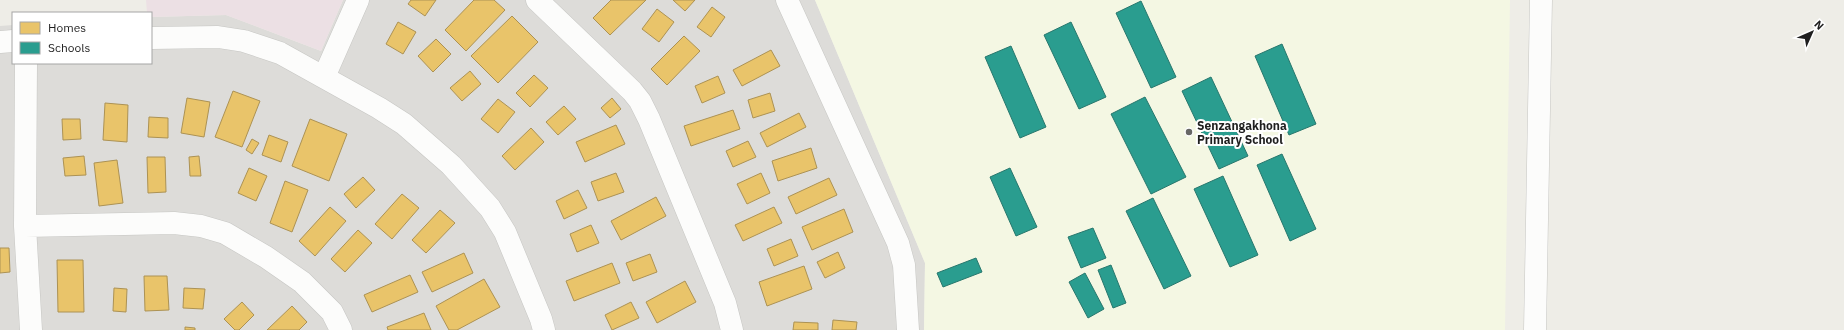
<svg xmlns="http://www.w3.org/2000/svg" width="1844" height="330" viewBox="0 0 1844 330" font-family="'IBM Plex Sans',sans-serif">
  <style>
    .residential { fill: #dddcd9 }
    .industrial { fill: #ece0e4 }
    .education { fill: #f4f7e3 }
    .homes { fill: #e9c46a; stroke: #ac9254 }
    .schools { fill: #2a9d8f; stroke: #27776d }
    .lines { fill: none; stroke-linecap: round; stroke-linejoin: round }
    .minor-casing { stroke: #c6c6c3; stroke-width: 23 }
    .minor { stroke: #fcfcfb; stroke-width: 22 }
    .poi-dot { fill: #676765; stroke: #fff; stroke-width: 1.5 }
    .labels { text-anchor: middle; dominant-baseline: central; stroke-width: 4; stroke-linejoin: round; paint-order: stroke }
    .poi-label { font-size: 12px; font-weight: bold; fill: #1f1f1f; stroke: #fff; text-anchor: start }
  </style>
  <rect width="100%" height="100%" fill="#eeede7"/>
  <!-- residential -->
  <path class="residential" d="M343 0H815L925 263 924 330H0V26L13 25V63H151V17L226 15 321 51Z"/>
  <!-- industrial -->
  <path class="industrial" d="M146 0H343L321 51 226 15 151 17V13H147Z"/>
  <!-- education -->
  <path class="education" d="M815 0H1510L1505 330H924L925 263Z"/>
  <!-- homes -->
  <path class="homes" d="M411 0H436L425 16 408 4Z
    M474 0H494L505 10 466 51 445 30Z
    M611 0H646L610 35 593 18Z
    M673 0H695L685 11Z
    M712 7 725 17 711 37 697 27Z
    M657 9 674 22 659 42 642 29Z
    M512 16 538 42 498 83 471 56Z
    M398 22 416 32 403 54 386 44Z
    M684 36 700 51 667 85 651 69Z
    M436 39 451 54 433 72 418 56Z
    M771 50 780 66 742 86 733 70Z
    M470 71 481 84 462 101 450 88Z
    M534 75 548 88 530 107 516 93Z
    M718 76 725 93 702 103 695 86Z
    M233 91 260 101 242 147 215 137Z
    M770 93 775 111 753 118 748 100Z
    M187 98 210 102 204 137 181 133Z
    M612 98 621 109 610 118 601 108Z
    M498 99 515 112 498 133 481 119Z
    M105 103 128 105 127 142 103 140Z
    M564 106 576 119 558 135 546 122Z
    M733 110 740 129 691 146 684 126Z
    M799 113 806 127 767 147 760 133Z
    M149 117 168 118V138L148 137Z
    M62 119H80L81 139 63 140Z
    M310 119 347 134 329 181 292 166Z
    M616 125 625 144 585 162 576 142Z
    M531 128 544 142 515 170 502 156Z
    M269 135 288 142 281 162 262 155Z
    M252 139 259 143 252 154 246 150Z
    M748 141 756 157 733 167 726 151Z
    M811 148 817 168 778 181 772 161Z
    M84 156 86 175 65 176 63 158Z
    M199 156 201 176H190L189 157Z
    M147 157H165L166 192 148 193Z
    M117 160 123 203 99 206 94 163Z
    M249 168 267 176 256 201 238 193Z
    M616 173 624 192 598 201 591 182Z
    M761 173 770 193 747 204 737 184Z
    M363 177 375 190 356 208 344 194Z
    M829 178 837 195 796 214 788 197Z
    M285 181 308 190 292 232 270 223Z
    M578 190 587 208 564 219 556 201Z
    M402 194 419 208 392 239 375 224Z
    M656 197 666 216 621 240 611 221Z
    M330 207 346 221 315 256 299 241Z
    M774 207 782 223 743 241 735 225Z
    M844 209 853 232 812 250 802 227Z
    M440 210 455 223 426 253 412 240Z
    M591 225 599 243 577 252 570 234Z
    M358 230 372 243 345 272 331 259Z
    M791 239 798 256 774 266 767 249Z
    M0 248H9L10 272 0 273Z
    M838 252 845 268 825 278 817 262Z
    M464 253 473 273 432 292 422 272Z
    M650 254 657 272 633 281 626 263Z
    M57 260H83L84 312H58Z
    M612 263 620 283 574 301 566 281Z
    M804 266 812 289 767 306 759 282Z
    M410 275 418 292 372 312 364 295Z
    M144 276H167L169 310 145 311Z
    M484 279 500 307 457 330H449L436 306Z
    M685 281 696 302 657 323 646 302Z
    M114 288 127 289 126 312 113 311Z
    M184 288 205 289 203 309 183 308Z
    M242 302 254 315 239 330H235L224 319Z
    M631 302 639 318 612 330 605 315Z
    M292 306 307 322 299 330H267Z
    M424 313 431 330H388L387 327Z
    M833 320 857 322 856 330H832Z
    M794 322 818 323V330H793Z
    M185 327 195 328V330H185Z"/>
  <!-- schools -->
  <path class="schools" d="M1141 1 1176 77 1151 88 1116 13Z
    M1071 22 1106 97 1079 109 1044 35Z
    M1282 44 1316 124 1289 135 1255 56Z
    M1011 46 1046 127 1020 138 985 57Z
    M1211 77 1248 156 1219 169 1182 91Z
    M1145 97 1186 177 1151 194 1111 114Z
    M1282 154 1316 229 1290 241 1257 165Z
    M1010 168 1037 227 1016 236 990 177Z
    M1223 176 1258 255 1230 267 1194 189Z
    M1153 198 1191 276 1164 289 1126 211Z
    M1093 228 1106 258 1081 268 1068 237Z
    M976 258 982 272 943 287 937 273Z
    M1111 265 1126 303 1113 308 1098 270Z
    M1085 273 1104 309 1088 318 1069 282Z"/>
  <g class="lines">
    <!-- minor casing -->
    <g class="minor-casing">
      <path id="minor" d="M537 0 632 91 640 101 649 119 725 303 732 330
        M787 0 898 243 904 265 908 330
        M151 38 218 37 244 41 280 53 379 108 404 124 451 165 490 208 505 232 541 319 544 330
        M0 42 13 41
        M26 63 25 226 31 330
        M324 77 358 0
        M25 226 174 223 201 226 225 233 266 257 302 282 332 312 341 330
        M1535 330 1541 0"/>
    </g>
    <!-- minor -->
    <use href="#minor" class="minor"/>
  </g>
  <!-- markers -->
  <circle class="poi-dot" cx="1189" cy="132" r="4"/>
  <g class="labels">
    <!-- poi labels -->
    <g class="poi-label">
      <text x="1197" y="125">Senzangakhona<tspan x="1197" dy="14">Primary School</tspan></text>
    </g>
  </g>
  <!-- legend -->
  <rect x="12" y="12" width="140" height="52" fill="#ffffff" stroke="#a5a5a5"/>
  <rect x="20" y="22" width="20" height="12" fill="#e9c46a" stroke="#a5a5a5"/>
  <text x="48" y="32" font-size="12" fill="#1f1f1f">Homes</text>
  <rect x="20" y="42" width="20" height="12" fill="#2a9d8f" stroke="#a5a5a5"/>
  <text x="48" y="52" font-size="12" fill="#1f1f1f">Schools</text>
  <!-- north arrow -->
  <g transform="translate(1812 32) rotate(45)" stroke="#ffffff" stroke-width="3" paint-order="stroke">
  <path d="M0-3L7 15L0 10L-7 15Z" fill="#1f1f1f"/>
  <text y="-6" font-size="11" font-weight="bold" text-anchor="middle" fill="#1f1f1f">N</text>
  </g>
</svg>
